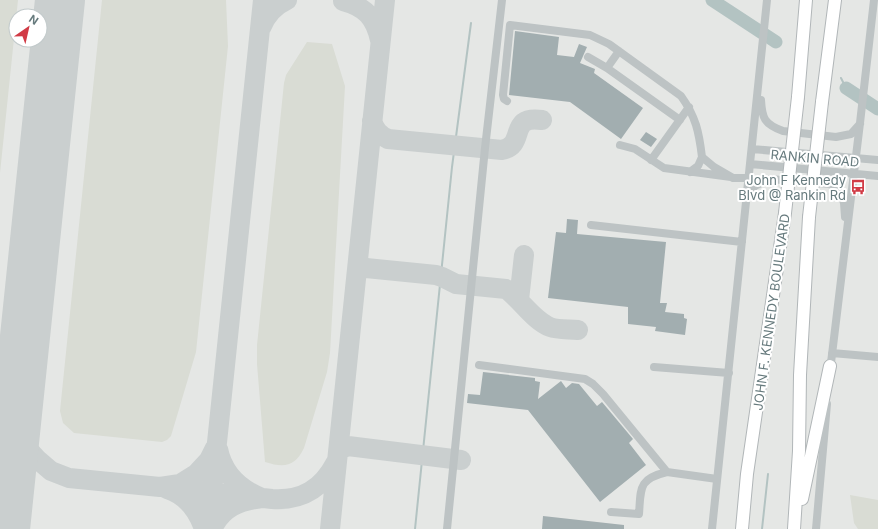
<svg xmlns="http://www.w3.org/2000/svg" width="878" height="529" viewBox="0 0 878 529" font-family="Inter,sans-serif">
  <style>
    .built { fill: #e5e7e5; fill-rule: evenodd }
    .green { fill: #d9dcd4 }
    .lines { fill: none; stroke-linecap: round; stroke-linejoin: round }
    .stream { stroke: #b3c3c2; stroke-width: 2 }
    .river { stroke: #b3c3c2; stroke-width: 13 }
    .taxiway { stroke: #cacfcf; stroke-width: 20 }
    .runway { stroke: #cacfcf; stroke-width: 50 }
    .building { fill: #a2aeb0 }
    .highway-casing { stroke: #b1b6b8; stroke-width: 14 }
    .minor { stroke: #bdc3c4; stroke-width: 8 }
    .highway { stroke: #fff; stroke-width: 12 }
    .highway-bridge-casing { stroke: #b1b6b8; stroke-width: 14; stroke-linecap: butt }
    .highway-bridge { stroke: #fff; stroke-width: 12 }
    .labels { text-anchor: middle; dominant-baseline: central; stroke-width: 4; stroke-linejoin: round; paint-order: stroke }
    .street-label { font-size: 13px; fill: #667a7d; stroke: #fff }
    .poi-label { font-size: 13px; fill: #667a7d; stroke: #fff; text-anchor: end }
  </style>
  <rect width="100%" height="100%" fill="#f7f7f5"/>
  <!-- built -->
  <path class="built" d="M0 0H878V529H0ZM16 16H40V40H16Z"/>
  <!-- green -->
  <path class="green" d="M0 0H18L0 173Z
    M102 0H226L228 46 196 352 171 436 167 440 162 442 74 433 63 423 60 411Z
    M307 42 332 44 345 86 330 353 327 372 304 448C295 467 284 468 265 462L257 364V345L284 83 286 75Z
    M850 495 878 500V529H858L854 523Z"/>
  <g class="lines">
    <!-- stream -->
    <path class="stream" d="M841 78 846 88
      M415 529 452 167 471 23
      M762 529 768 474"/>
    <!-- river -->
    <path class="river" d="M712 0 776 42
      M846 88 878 109"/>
    <!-- taxiway -->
    <path class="taxiway" d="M343 1C366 7 375 18 380 40
      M261 28C266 15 274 6 287 0
      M372 121C375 130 379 135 388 139L502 150C527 145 507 115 542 120
      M358 260 360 265 366 268 436 275 442 277 456 284 506 289C521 300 534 321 550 327 558 330 569 329 578 330
      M519 300 524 255
      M19 431 25 446 37 459 51 471 69 478 160 487 180 484 196 474 209 460 215 448
      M338 453 341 449 348 446 461 460
      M170 488 272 499C302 501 322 489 336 462
      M167 489C186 495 198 511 204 529
      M208 529 263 0
      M212 529C223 507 239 501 262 498 239 489 223 474 218 449
      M330 529 385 0"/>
    <!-- runway -->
    <path class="runway" d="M5 529 60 0"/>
  </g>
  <!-- building -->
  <path class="building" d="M515 31 559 37 557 55 574 57 579 44 587 47 580 63 595 69 594 73 643 108 621 139 570 102 509 95Z
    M646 132 657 139 651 147 640 140Z
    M567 219 578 220 577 234 666 242 660 303H667L665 312 684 314V318L687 319 685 335 655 331 656 327 628 324V307L548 298 556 232 566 233Z
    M483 372 535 378V381L540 382 538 399 561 381 566 388 572 383 579 384 597 406 602 402 633 439 629 443 646 465 600 502 528 410 467 403 468 394 480 395Z
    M543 516 624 525V529H542Z"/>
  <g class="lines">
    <!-- highway casing -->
    <g class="highway-casing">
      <path id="highway" d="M798 97 806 0
        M822 102 835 0
        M802 499 830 366
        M742 529 747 474 785 213
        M794 529 799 451 800 375 809 217"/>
    </g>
    <!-- minor -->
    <path class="minor" d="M588 57 607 68 680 120
      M607 68 619 51
      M761 100C762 118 764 124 783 131L836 137 851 134 860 124
      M507 101 504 99 503 95 510 25 590 35 609 44 681 96C696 117 699 132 702 157L714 167 733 178H749
      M620 145 635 149 664 168 731 177
      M752 149 878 160
      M651 160 689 107
      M750 164 878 176
      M690 172 698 166 702 157
      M747 194 755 186 770 179 830 184 841 194 844 203 845 217
      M591 225 742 242
      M832 353 878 357
      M479 365 585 379 593 384 603 394 667 472 717 479
      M654 367 729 373
      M830 371 860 123 874 0
      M611 512 639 514C641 488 638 479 667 472
      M447 529 485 148 502 0
      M712 529 767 0
      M816 529 827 404"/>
    <!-- highway -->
    <use href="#highway" class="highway"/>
    <!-- highway-bridge casing -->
    <g class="highway-bridge-casing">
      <path id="highway-bridge" d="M785 213 798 97
        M809 217 822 102"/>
    </g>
    <!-- highway-bridge -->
    <use href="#highway-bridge" class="highway-bridge"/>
  </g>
  <!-- icons -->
  <defs>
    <g id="bus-bare" transform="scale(1.2)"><path d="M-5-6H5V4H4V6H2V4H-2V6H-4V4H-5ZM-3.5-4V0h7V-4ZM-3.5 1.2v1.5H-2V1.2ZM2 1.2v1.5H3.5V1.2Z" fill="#d13b46" stroke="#fff" stroke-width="2.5" paint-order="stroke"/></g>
  </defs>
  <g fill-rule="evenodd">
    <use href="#bus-bare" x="858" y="187"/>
  </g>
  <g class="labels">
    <!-- street labels -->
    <g class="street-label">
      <text transform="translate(815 158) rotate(5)">RANKIN ROAD</text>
      <text transform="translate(771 312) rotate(-82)">JOHN F. KENNEDY BOULEVARD</text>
    </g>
    <!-- poi labels -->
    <g class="poi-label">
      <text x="846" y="180">John F Kennedy<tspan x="846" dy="15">Blvd @ Rankin Rd</tspan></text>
    </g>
  </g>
  <!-- north arrow -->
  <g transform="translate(28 28) rotate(34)"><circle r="19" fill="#ffffff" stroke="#c2cacb"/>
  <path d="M0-3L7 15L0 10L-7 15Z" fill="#d13b46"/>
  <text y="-6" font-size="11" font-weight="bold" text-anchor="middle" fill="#667a7d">N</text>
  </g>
</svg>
